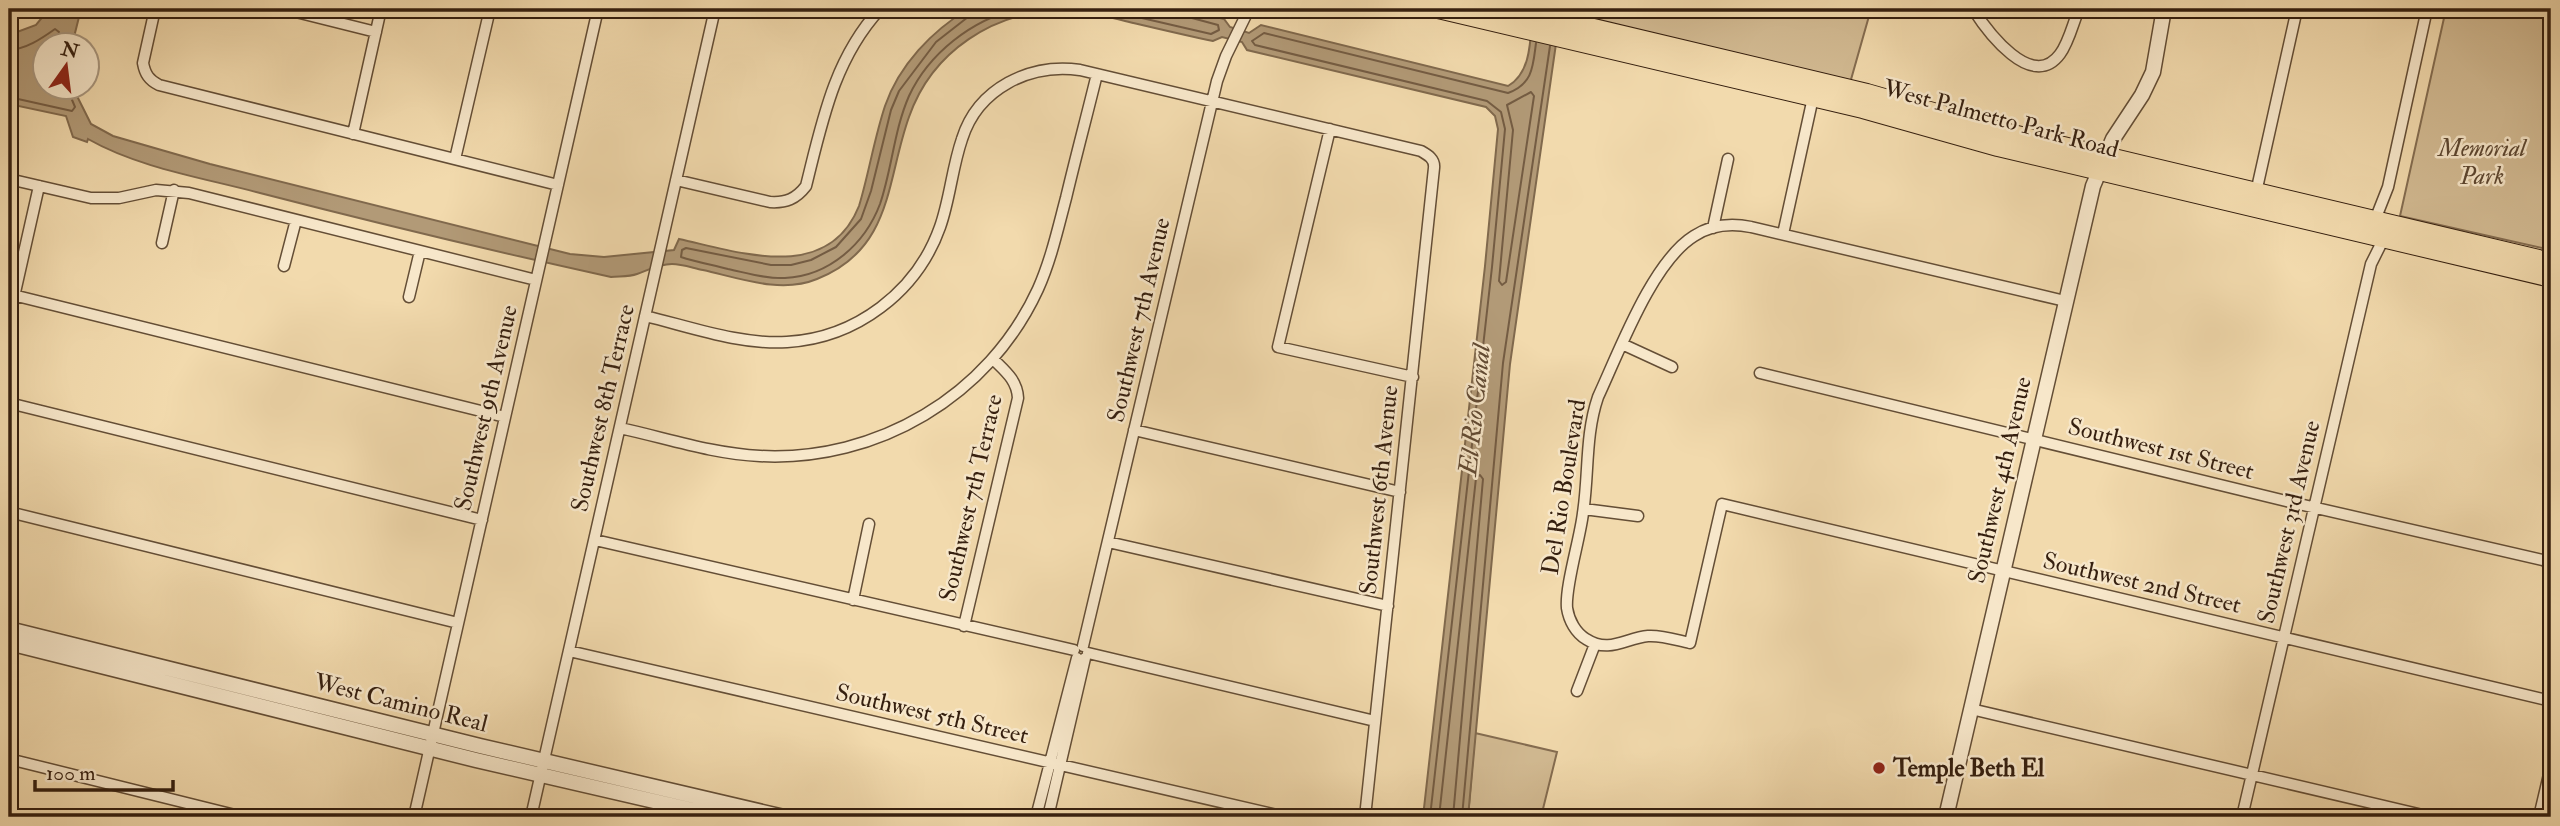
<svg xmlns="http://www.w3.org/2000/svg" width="2560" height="826" viewBox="0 0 2560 826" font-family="'IM FELL Double Pica',serif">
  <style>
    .green { fill: #d2ba92; stroke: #846c50; stroke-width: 2 }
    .water { fill: #b29a77; stroke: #80694d; stroke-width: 2 }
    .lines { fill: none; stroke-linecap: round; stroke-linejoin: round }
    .shore { stroke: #745c43; stroke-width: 2 }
    .minor-casing { stroke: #644e36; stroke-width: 13 }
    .tertiary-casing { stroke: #644e36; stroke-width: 17 }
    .primary-casing { stroke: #351f0f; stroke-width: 20 }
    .minor { stroke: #f7e7ca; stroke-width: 10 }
    .tertiary { stroke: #f7e7ca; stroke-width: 14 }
    .primary { stroke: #f2daad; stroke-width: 18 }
    .poi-dot { fill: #8f2418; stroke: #f7e7ca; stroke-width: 2.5 }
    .labels { text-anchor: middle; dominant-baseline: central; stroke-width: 5; stroke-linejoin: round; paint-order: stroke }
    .street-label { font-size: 24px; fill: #351f0f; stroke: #f7e7ca }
    .park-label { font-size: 24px; font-style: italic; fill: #5c4630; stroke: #f7e7ca }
    .poi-label { font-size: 24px; font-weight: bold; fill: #351f0f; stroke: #f7e7ca; text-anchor: start }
    .water-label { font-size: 26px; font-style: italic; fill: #614a33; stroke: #f7e7ca }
  </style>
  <rect width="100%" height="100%" fill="#f2daad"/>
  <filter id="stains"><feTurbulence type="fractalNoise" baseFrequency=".00286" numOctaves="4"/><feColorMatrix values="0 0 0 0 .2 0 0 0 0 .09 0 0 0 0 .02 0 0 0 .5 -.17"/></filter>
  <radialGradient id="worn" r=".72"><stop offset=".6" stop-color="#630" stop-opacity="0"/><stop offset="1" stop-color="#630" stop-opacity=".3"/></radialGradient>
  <!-- green -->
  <path class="green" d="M1583 9H1871L1850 83 1584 19Z
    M2446 9H2551V250L2400 216Z
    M1475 733 1557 752 1541 817H1468Z"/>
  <!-- water -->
  <path class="water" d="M49 9H81L72 45 46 46V88H73L91 124 113 136 210 164 570 254 604 257 674 250 679 239C739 252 828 284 859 206 869 173 874 139 885 106 899 65 932 31 968 9H1182L1224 19 1230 27 1249 33 1261 25 1508 86C1533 72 1530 35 1533 9H1561L1510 364 1468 817H1423L1485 266 1498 129 1495 116 1486 107 1247 50 1242 42 1222 37 1213 41C1184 35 1155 28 1125 21 1105 16 1084 10 1063 10 994 11 932 51 909 117 886 181 893 249 817 279 781 294 739 278 703 270 693 268 682 264 672 264 659 264 648 270 637 274 629 277 619 276 611 277 493 251 376 223 260 193 204 178 139 168 88 139L87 142 73 137 66 116 9 104V35L36 25Z"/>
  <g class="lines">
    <!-- shore -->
    <path class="shore" d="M970 9 968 17 936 42 899 91 891 110 871 191 861 219 836 247 811 260 791 265H771L686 248 682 250 681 257C696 262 713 265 728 269 747 273 766 279 785 278 829 276 865 244 880 204 892 169 894 130 909 96 929 53 972 20 1017 9
      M1103 9 1211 34 1219 30 1218 25 1192 18 1188 9
      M9 50C26 49 41 39 55 29L59 32 57 46
      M1531 92 1534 96 1506 282 1502 285 1499 281 1513 130 1507 105Z
      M9 97 72 111 75 107 67 88
      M1430 817 1492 267 1505 129 1501 112 1487 101 1255 45 1252 41 1264 33 1508 93C1533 84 1533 66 1536 43
      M1439 817 1476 478 1480 475 1483 479 1453 817
      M1462 817 1503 363 1550 46"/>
    <!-- minor casing -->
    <g class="minor-casing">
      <path id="minor" d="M155 9 143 63C145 74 149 80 159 85L558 185
        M284 9 376 32
        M1973 9C1987 31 2032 92 2060 54 2069 42 2073 23 2079 9
        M1330 129 1278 347 1413 377
        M353 134 381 9
        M455 159 490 9
        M9 179 91 198H119L156 190 189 193 536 280
        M676 180 770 202C786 203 796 199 806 186 822 122 834 59 880 9
        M2255 197 2297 9
        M2375 220 2388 187 2427 9
        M1713 228 1728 159
        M1783 234 1814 93
        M162 243 174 190
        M284 266 296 220
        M9 294 505 417
        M409 297 420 251
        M2065 301 1751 227C1731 223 1711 225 1694 236 1652 262 1619 352 1598 397 1585 435 1589 474 1583 513 1580 539 1565 586 1567 608 1569 621 1576 633 1586 639 1609 654 1626 638 1648 636 1662 635 1676 640 1690 643L1722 504 2551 701
        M645 316C691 327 740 345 787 342 856 338 917 292 940 227 950 199 952 168 962 139 978 88 1030 63 1080 70L1421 151C1428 155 1435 159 1434 168L1365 817
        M9 319 39 186
        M1622 344 1672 367
        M1760 373 2286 501 2551 562
        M9 403 482 520
        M620 428C666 438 713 454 760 456 877 462 989 396 1038 289 1051 260 1058 228 1066 198 1076 156 1087 115 1097 74
        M1134 430 1400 492
        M1584 509 1638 516
        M9 512 458 623
        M595 540 1074 650
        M1108 542 1388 606
        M853 600 869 524
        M964 626 1018 398C1017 380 1005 371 993 359
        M1083 646 1217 81 1226 56 1249 9
        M569 651 1285 817
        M1088 653 1375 721
        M1577 691 1595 644
        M1971 709 2431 817
        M9 759 243 817
        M414 817 598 9
        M531 817 715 9
        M1036 817 1077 658
        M1048 817 1085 658
        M2242 817 2371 264 2384 238
        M2539 817 2551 766"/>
    </g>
    <!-- tertiary casing -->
    <g class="tertiary-casing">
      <path id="tertiary" d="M9 629 480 746 784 817
        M9 643 476 760 723 817
        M1946 817 2093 186 2113 139 2142 95 2153 72 2164 9"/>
    </g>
    <!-- primary casing -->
    <g class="primary-casing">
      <path id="primary" d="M1438 9 1863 109 1998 147 2551 278
        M1514 9 1867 93 1996 130 2551 262"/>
    </g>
    <!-- minor -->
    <use href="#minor" class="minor"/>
    <!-- tertiary -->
    <use href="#tertiary" class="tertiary"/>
    <!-- primary -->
    <use href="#primary" class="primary"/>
  </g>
  <!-- markers -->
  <circle class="poi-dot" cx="1879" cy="768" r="7"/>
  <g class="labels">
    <!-- street labels -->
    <g class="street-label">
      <text transform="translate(2001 119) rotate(15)">West Palmetto Park Road</text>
      <text transform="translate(1139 320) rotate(-77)">Southwest 7th Avenue</text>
      <text transform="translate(486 408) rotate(-77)">Southwest 9th Avenue</text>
      <text transform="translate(603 408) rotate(-77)">Southwest 8th Terrace</text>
      <text transform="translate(2161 449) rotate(14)">Southwest 1st Street</text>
      <text transform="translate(2000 480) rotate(-77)">Southwest 4th Avenue</text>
      <text transform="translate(1564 487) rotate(-81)">Del Rio Boulevard</text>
      <text transform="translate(1379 490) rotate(-84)">Southwest 6th Avenue</text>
      <text transform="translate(971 498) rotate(-77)">Southwest 7th Terrace</text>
      <text transform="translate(2289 522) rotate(-77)">Southwest 3rd Avenue</text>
      <text transform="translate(2142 583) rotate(13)">Southwest 2nd Street</text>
      <text transform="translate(401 703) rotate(14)">West Camino Real</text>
      <text transform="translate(932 714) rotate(13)">Southwest 5th Street</text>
    </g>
    <!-- park labels -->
    <g class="park-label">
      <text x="2482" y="148">Memorial<tspan x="2482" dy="28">Park</tspan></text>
    </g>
    <!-- poi labels -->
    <g class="poi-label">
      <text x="1893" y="768">Temple Beth El</text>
    </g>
    <!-- water labels -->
    <g class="water-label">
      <text transform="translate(1475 410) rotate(-84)">El Rio Canal</text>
    </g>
  </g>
  <!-- margin -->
  <rect width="2560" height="826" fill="none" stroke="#f2daad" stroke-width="35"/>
  <rect x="10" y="10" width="2539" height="805" fill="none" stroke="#351f0f" stroke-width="3.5"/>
  <rect x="18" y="18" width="2525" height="791" fill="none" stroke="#351f0f" stroke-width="2"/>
  <!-- north arrow -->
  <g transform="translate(66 66) rotate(14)"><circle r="33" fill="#f7e7ca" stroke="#a9977f" stroke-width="2"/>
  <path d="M0-5L12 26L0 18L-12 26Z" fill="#8f2418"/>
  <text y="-10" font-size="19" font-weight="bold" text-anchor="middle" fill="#351f0f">N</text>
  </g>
  <!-- scale -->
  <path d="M35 780v10h138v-10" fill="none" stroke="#351f0f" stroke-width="3.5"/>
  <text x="46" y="780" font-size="21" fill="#351f0f" stroke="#f7e7ca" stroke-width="5" paint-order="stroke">100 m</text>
  <rect width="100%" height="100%" filter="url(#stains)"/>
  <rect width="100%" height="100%" fill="url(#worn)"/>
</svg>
